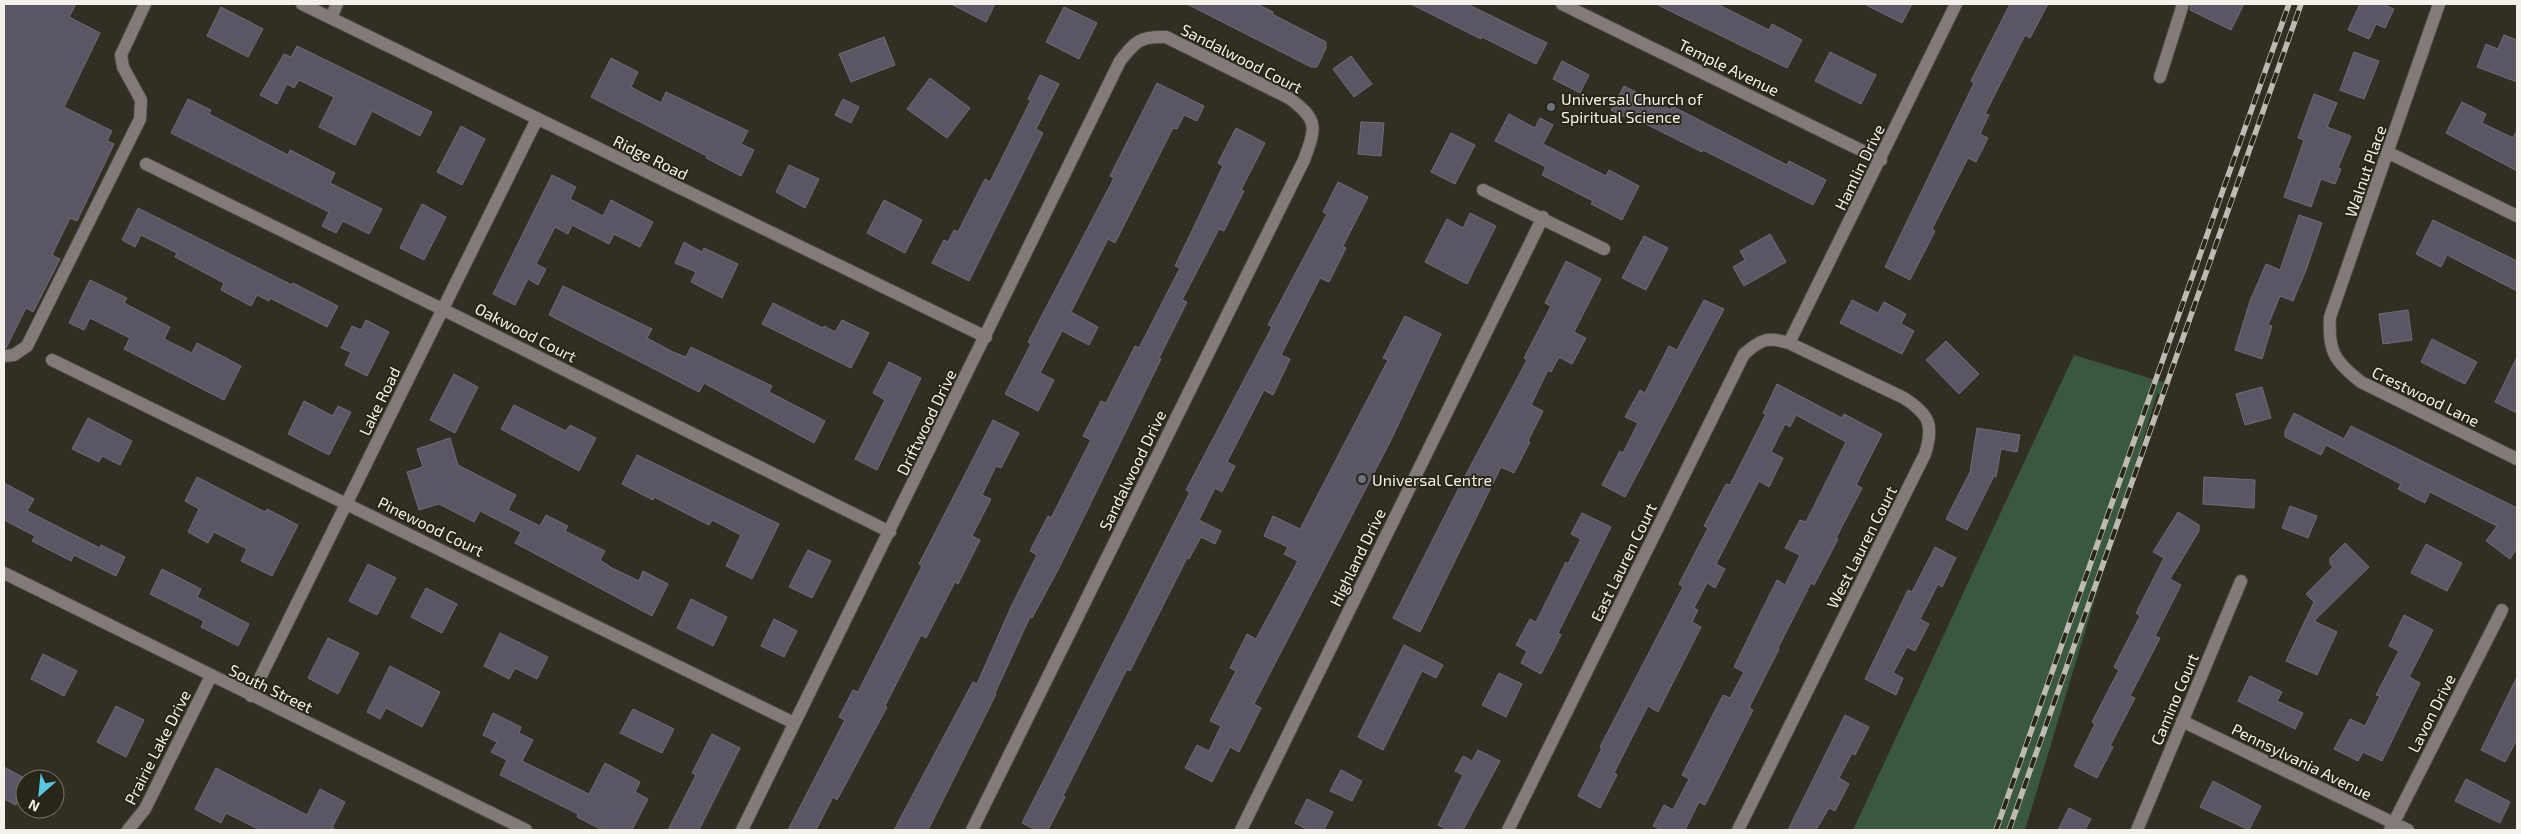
<svg xmlns="http://www.w3.org/2000/svg" width="2521" height="834" viewBox="0 0 2521 834" font-family="'Exo 2',sans-serif">
  <style>
    .green { fill: #39583f }
    .building { fill: #5a5663; stroke: #706c79 }
    .lines { fill: none; stroke-linecap: round; stroke-linejoin: round }
    .minor-casing { stroke: #4c4a3f; stroke-width: 14 }
    .minor { stroke: #827b79; stroke-width: 12 }
    .rail-casing { stroke: #bcbab1; stroke-width: 5.5 }
    .rail { stroke: #282519; stroke-width: 4; stroke-dasharray: 11; stroke-linecap: butt }
    .worship-dot { fill: #6b7280; stroke: #282519; stroke-width: 2 }
    .labels { text-anchor: middle; dominant-baseline: central; stroke-width: 4; stroke-linejoin: round; paint-order: stroke }
    .street-label { font-size: 16px; fill: #f3f1e9; stroke: #282519 }
    .poi-label { font-size: 16px; fill: #f3f1e9; stroke: #282519; text-anchor: start }
  </style>
  <rect width="100%" height="100%" fill="#312f23"/>
  <!-- green -->
  <path class="green" d="M2074 355 2166 383 2161 395 2157 394 2025 830H1853Z"/>
  <!-- building -->
  <path class="building" d="M4 4H76L69 17 100 33 64 107 112 131 107 141 114 144 77 221 70 218 52 255 60 259 33 312 26 308 6 348H4Z
    M951 4H995L986 22Z
    M1187 4H1257L1273 12 1272 14 1326 42V48L1317 67H1311Z
    M1411 4H1467L1547 43 1536 64 1482 37 1481 39Z
    M1656 4H1717L1769 30 1772 24 1802 40 1787 68Z
    M1864 4H1912L1902 23Z
    M2010 4H2048L2030 38 2025 35 1985 114 1989 115 1980 134 1988 138 1976 162 1968 158 1932 229 1935 231 1910 280 1885 267 1974 83 1971 81Z
    M2191 4H2244L2231 30 2190 10Z
    M2360 4H2382L2394 9 2385 28 2376 24 2369 39 2348 30Z
    M221 7 263 29 248 57 207 36Z
    M1064 7 1097 23 1079 59 1046 42Z
    M2504 35 2517 40V82L2477 67 2486 44 2498 49Z
    M884 37 895 65 851 82 839 54Z
    M297 46 432 112 420 136 372 111 355 145 319 127 334 97 299 80 294 88 287 84 277 104 260 95 284 54 291 57Z
    M1830 52 1876 75 1861 104 1815 81Z
    M2354 52 2379 61 2364 99 2340 90Z
    M1351 56 1372 84 1354 97 1333 69Z
    M611 58 638 72 631 87 661 103 666 92 748 131 741 144 754 150 741 176 706 158 707 156 591 97Z
    M1562 61 1589 75 1580 93 1553 79Z
    M1040 75 1059 84 1036 129 1043 133 969 281 932 263 944 240 948 242 954 230 958 232 985 179 990 182 1031 100 1028 99Z
    M930 78 970 108 947 138 907 109Z
    M1157 83 1204 106 1197 121 1184 115 1177 129 1173 128 1115 243 1108 239 1071 312 1098 327 1089 345 1062 331 1040 373 1054 380 1038 411 1005 394 1031 344 1028 342 1114 178 1110 176Z
    M1624 86 1671 110 1672 106 1787 165 1789 161 1826 180 1813 205 1703 150 1702 152 1642 122 1640 125 1611 110Z
    M2314 94 2337 103 2327 127 2351 136 2338 168 2341 169 2335 184 2321 179 2311 207 2284 197 2304 140 2298 138Z
    M188 99 211 110 209 114 288 155 290 150 335 173 330 183 382 209 369 234 343 221 336 233 322 226 329 212 171 133Z
    M843 99 859 107 851 123 835 115Z
    M2462 102 2486 114 2482 123 2513 138 2517 130V171L2446 133Z
    M1509 114 1535 128 1540 118 1553 125 1543 144 1606 176 1609 170 1639 186 1622 220 1591 204 1593 201 1542 175 1546 167 1495 141Z
    M1361 122 1384 123 1381 156 1358 154Z
    M461 126 485 139 462 185 437 172Z
    M1236 128 1265 143 1241 190 1244 191 1224 231 1219 229 1182 300 1187 302 1159 358 1161 359 1060 566 1032 618 1030 617 995 693 996 694 928 830H894L973 682 977 684 1011 607 1037 555 1030 551 1048 516 1051 518 1091 440 1083 436 1101 401 1106 403 1135 346 1139 348 1180 268 1175 266 1223 166 1218 163Z
    M1451 133 1475 145 1455 184 1431 172Z
    M789 165 819 179 805 208 776 192Z
    M552 175 576 187 570 199 603 216 611 200 653 222 640 247 614 234 609 244 572 225 568 234 555 227 536 264 546 269 538 285 528 279 515 305 493 294Z
    M1338 182 1368 197 1343 246 1346 248 1329 282 1320 278 1281 355 1290 359 1273 395 1264 390 1227 462 1235 466 1222 492 1215 488 1199 520 1221 531 1215 544 1201 537 1189 559 1187 558 1130 671 1127 669 1063 796 1065 797 1048 830H1036L1022 823 1190 492 1186 490 1272 327 1268 325 1327 214 1323 212Z
    M884 200 922 220 905 253 867 233Z
    M422 204 446 217 424 260 400 248Z
    M138 208 292 285 293 283 338 306 327 327 270 298 269 301 257 295 251 306 221 290 224 283 175 257 177 253 141 235 135 247 122 240Z
    M1470 213 1496 226 1467 284 1425 262 1447 219 1463 228Z
    M2299 215 2322 223 2306 270 2293 301 2280 296 2268 325 2272 326 2262 359 2235 350 2250 301 2266 264 2280 270Z
    M2433 220 2517 261V291L2447 255 2441 267 2416 254Z
    M1770 234 1786 262 1744 286 1733 267 1745 260 1740 251Z
    M1644 236 1668 248 1646 290 1622 278Z
    M684 242 702 252 704 248 738 264 722 298 691 282 696 272 675 263Z
    M1566 261 1601 279 1574 332 1586 338 1572 364 1559 357 1551 372 1548 370 1531 405 1543 411 1528 441 1530 442 1514 473 1501 467 1420 632 1393 618 1462 482 1527 360 1524 358 1551 306 1545 303Z
    M90 280 127 298 124 303 170 327 164 339 192 353 197 343 241 366 224 400 124 349 130 338 90 318 84 330 69 323Z
    M563 286 652 329 647 338 673 352 686 357 691 347 772 386 769 392 825 421 814 443 704 383 699 392 549 315Z
    M1704 300 1724 309 1625 497 1602 485 1620 451 1623 453 1638 423 1625 417 1640 390 1645 393 1669 346 1677 350Z
    M1852 300 1878 313 1884 302 1906 314 1901 324 1914 331 1902 354 1840 323Z
    M773 303 823 328 824 326 835 332 842 320 869 333 851 368 762 324Z
    M2408 310 2412 340 2383 344 2379 314Z
    M1405 316 1441 334 1390 442 1254 704 1261 708 1239 752 1230 747 1212 782 1185 768 1197 745 1209 751 1221 726 1210 721 1236 671 1230 668 1247 634 1256 639 1298 561 1284 554 1288 547 1264 536 1273 516 1300 529 1388 360 1383 358Z
    M366 320 389 332 367 376 345 365 351 352 341 348 352 326 361 330Z
    M2432 339 2477 362 2465 384 2421 362Z
    M1946 341 1979 374 1959 394 1926 360Z
    M2517 357V413L2495 402Z
    M889 362 921 378 877 470 855 459 885 400 873 393Z
    M454 374 478 387 455 433 430 420Z
    M1777 384 1842 418 1844 414 1882 434 1856 485 1862 488 1836 538 1838 539 1814 585 1811 583 1778 648 1779 649 1749 708 1753 710 1705 805 1699 802 1685 830H1662L1653 826 1664 805 1673 810 1689 779 1682 775 1697 746 1723 695 1730 698 1744 672 1734 667 1756 622 1777 580 1785 585 1800 555 1785 548 1800 520 1806 522 1846 442 1796 415 1790 427 1785 424 1771 452 1783 458 1769 487 1759 481 1716 564 1725 569 1715 588 1707 583 1694 608 1698 610 1692 622 1701 627 1658 712 1648 706 1614 773 1617 775 1600 808 1578 796 1602 748 1600 747 1683 587 1679 584 1708 528 1704 526 1726 484 1730 485 1766 414 1763 413Z
    M2262 387 2271 418 2245 425 2236 394Z
    M304 401 333 416 338 406 351 412 329 455 288 434Z
    M514 405 566 431 570 425 596 438 579 471 501 429Z
    M2294 413 2344 439 2351 426 2517 508V548L2510 559 2486 541 2497 526 2430 492 2425 503 2398 489 2401 484 2326 445 2321 455 2285 437V431Z
    M88 418 132 441 120 465 102 456 99 462 72 449Z
    M993 420 1019 433 1001 468 996 466 982 495 991 499 972 536 980 540 958 584 955 582 926 638 921 635 885 706 887 707 837 800 833 797 816 830H788L845 720 839 717 853 690 858 692 922 566 919 564Z
    M1977 428 2020 435 2017 452 2001 449 1996 477 1994 476 1967 530 1946 519 1970 472Z
    M450 438 458 465 516 495 508 510 540 526 546 515 568 526 565 531 605 551 600 560 612 568 639 581 643 571 668 584 652 616 515 543 521 532 480 511 474 522 439 504 419 510 407 472 423 467 417 449Z
    M637 455 779 524 752 579 726 566 741 535 712 520 709 525 654 497 653 500 622 484Z
    M197 477 265 512 267 509 298 525 272 576 241 561 247 549 214 532 208 543 188 532 199 509 185 501Z
    M2204 477 2255 480 2254 508 2203 504Z
    M4 483 34 499 27 511 100 548 101 545 125 557 116 576 74 555 71 561 32 541 35 536 4 520Z
    M2290 506 2317 516 2308 538 2282 528Z
    M2178 512 2199 525V531L2170 579 2181 585 2155 636 2160 638 2130 696 2135 698 2110 746 2113 747 2097 778 2074 766 2095 724 2092 722 2119 670 2114 667 2140 616 2136 613 2164 558 2153 552Z
    M1582 513 1611 527 1558 633 1561 635 1541 674 1521 663 1527 651 1516 645 1530 619 1536 622 1566 562 1568 564 1581 539 1571 534Z
    M2345 543 2369 567 2314 621 2337 632 2317 675 2286 661 2314 602 2306 594 2333 567 2330 564V558Z
    M2426 544 2462 563 2447 591 2411 573Z
    M1935 547 1956 558 1942 587 1938 584 1920 619 1929 624 1915 651 1907 647 1893 673 1903 678 1896 695 1865 679 1908 590 1912 592Z
    M808 550 831 561 812 598 789 587Z
    M368 564 396 578 377 615 349 601Z
    M162 569 201 589 197 597 249 624 238 646 201 627 204 621 150 594Z
    M426 588 457 604 442 633 411 617Z
    M691 599 727 617 713 646 677 628Z
    M2404 615 2433 630 2409 677 2420 683 2382 761 2363 752 2358 761 2334 749 2350 719 2365 726 2380 696 2376 695 2399 651 2389 646Z
    M774 619 797 631 784 657 761 646Z
    M500 633 548 657 537 679 515 668 509 679 484 666Z
    M328 638 359 653 338 694 308 678Z
    M1404 645 1443 665 1436 678 1422 671 1383 750 1358 737Z
    M43 654 77 671 64 696 31 679Z
    M390 666 440 692 422 727 386 708 380 719 367 712Z
    M1499 673 1522 684 1506 717 1482 705Z
    M2250 676 2282 692 2277 701 2303 713 2295 729 2238 701Z
    M2517 677V739L2505 762 2481 750Z
    M116 706 144 720 126 757 97 742Z
    M633 709 674 729 662 753 620 733Z
    M493 713 521 727 519 733 533 740 522 761 589 794 605 763 640 782 635 792 648 799 632 830H602L577 817 578 814 500 775 507 760 491 752 497 742 483 735Z
    M1845 715 1869 727 1855 755 1852 753 1839 778 1849 784 1835 811 1829 808 1816 830H1788Z
    M712 734 740 748 699 830H668L696 775 692 773Z
    M1478 750 1500 761 1463 830H1448L1438 825 1463 775 1455 771 1463 756 1472 761Z
    M4 767 26 779 25 789 16 805 4 799Z
    M216 768 307 815 320 789 345 802 332 828 337 830H260L226 813 221 823 195 809Z
    M1341 770 1362 781 1352 801 1330 791Z
    M2466 779 2510 802 2500 823 2455 801Z
    M2213 781 2261 806 2249 830 2200 807Z
    M1307 799 1333 812 1324 830H1308L1295 823Z
    M2069 808 2091 819 2085 830H2058Z"/>
  <g class="lines">
    <!-- minor casing -->
    <g class="minor-casing">
      <path id="minor" d="M302 4 986 337
        M1562 4 1881 160
        M2439 4 2330 317C2328 351 2334 361 2361 382L2517 459
        M331 18 337 4
        M2160 77 2183 4
        M2389 153 2517 216
        M146 164 442 309 890 532
        M1483 190 1604 249
        M1789 343 1956 4
        M4 356 14 355 27 346 140 119 141 100 123 67 121 55 145 4
        M52 360 794 723
        M4 573 526 830
        M251 696 537 119
        M2182 721 2408 830
        M128 830 145 809 211 676
        M742 830 1120 61C1136 41 1140 36 1166 37L1289 98C1319 120 1316 127 1304 160L972 830
        M1241 830 1543 217
        M1508 830 1744 354C1761 340 1766 336 1789 343L1904 398C1930 415 1934 425 1925 454L1738 830
        M2137 830 2241 581
        M2390 830 2502 610"/>
    </g>
    <!-- minor -->
    <use href="#minor" class="minor"/>
    <!-- rail casing -->
    <g class="rail-casing">
      <path id="rail" d="M1996 830 2289 4
        M2009 830 2301 4"/>
    </g>
    <!-- rail -->
    <use href="#rail" class="rail"/>
  </g>
  <!-- markers -->
  <g class="worship-dot">
    <circle cx="1551" cy="107" r="5"/>
    <circle cx="1362" cy="479" r="5"/>
  </g>
  <g class="labels">
    <!-- street labels -->
    <g class="street-label">
      <text transform="translate(1242 58) rotate(27)">Sandalwood Court</text>
      <text transform="translate(1729 67) rotate(26)">Temple Avenue</text>
      <text transform="translate(651 157) rotate(26)">Ridge Road</text>
      <text transform="translate(1859 167) rotate(-64)">Hamlin Drive</text>
      <text transform="translate(2365 171) rotate(-71)">Walnut Place</text>
      <text transform="translate(526 332) rotate(27)">Oakwood Court</text>
      <text transform="translate(2426 396) rotate(26)">Crestwood Lane</text>
      <text transform="translate(379 401) rotate(-64)">Lake Road</text>
      <text transform="translate(926 422) rotate(-64)">Driftwood Drive</text>
      <text transform="translate(1132 470) rotate(-64)">Sandalwood Drive</text>
      <text transform="translate(431 526) rotate(26)">Pinewood Court</text>
      <text transform="translate(1861 547) rotate(-63)">West Lauren Court</text>
      <text transform="translate(1357 557) rotate(-64)">Highland Drive</text>
      <text transform="translate(1623 562) rotate(-64)">East Lauren Court</text>
      <text transform="translate(271 688) rotate(26)">South Street</text>
      <text transform="translate(2174 699) rotate(-67)">Camino Court</text>
      <text transform="translate(2431 713) rotate(-63)">Lavon Drive</text>
      <text transform="translate(157 747) rotate(-63)">Prairie Lake Drive</text>
      <text transform="translate(2302 761) rotate(26)">Pennsylvania Avenue</text>
    </g>
    <!-- poi labels -->
    <g class="poi-label">
      <text x="1561" y="98">Universal Church of<tspan x="1561" dy="18">Spiritual Science</tspan></text>
      <text x="1372" y="479">Universal Centre</text>
    </g>
  </g>
  <!-- border -->
  <rect width="2521" height="834" fill="none" stroke="#f3f1e9" stroke-width="10"/>
  <!-- north arrow -->
  <g transform="translate(40 794) rotate(207)"><circle r="24" fill="#282519" stroke="#79776c"/>
  <path d="M0-4L9 19L0 12L-9 19Z" fill="#58c9e3"/>
  <text y="-8" font-size="14" font-weight="bold" text-anchor="middle" fill="#f3f1e9">N</text>
  </g>
</svg>
